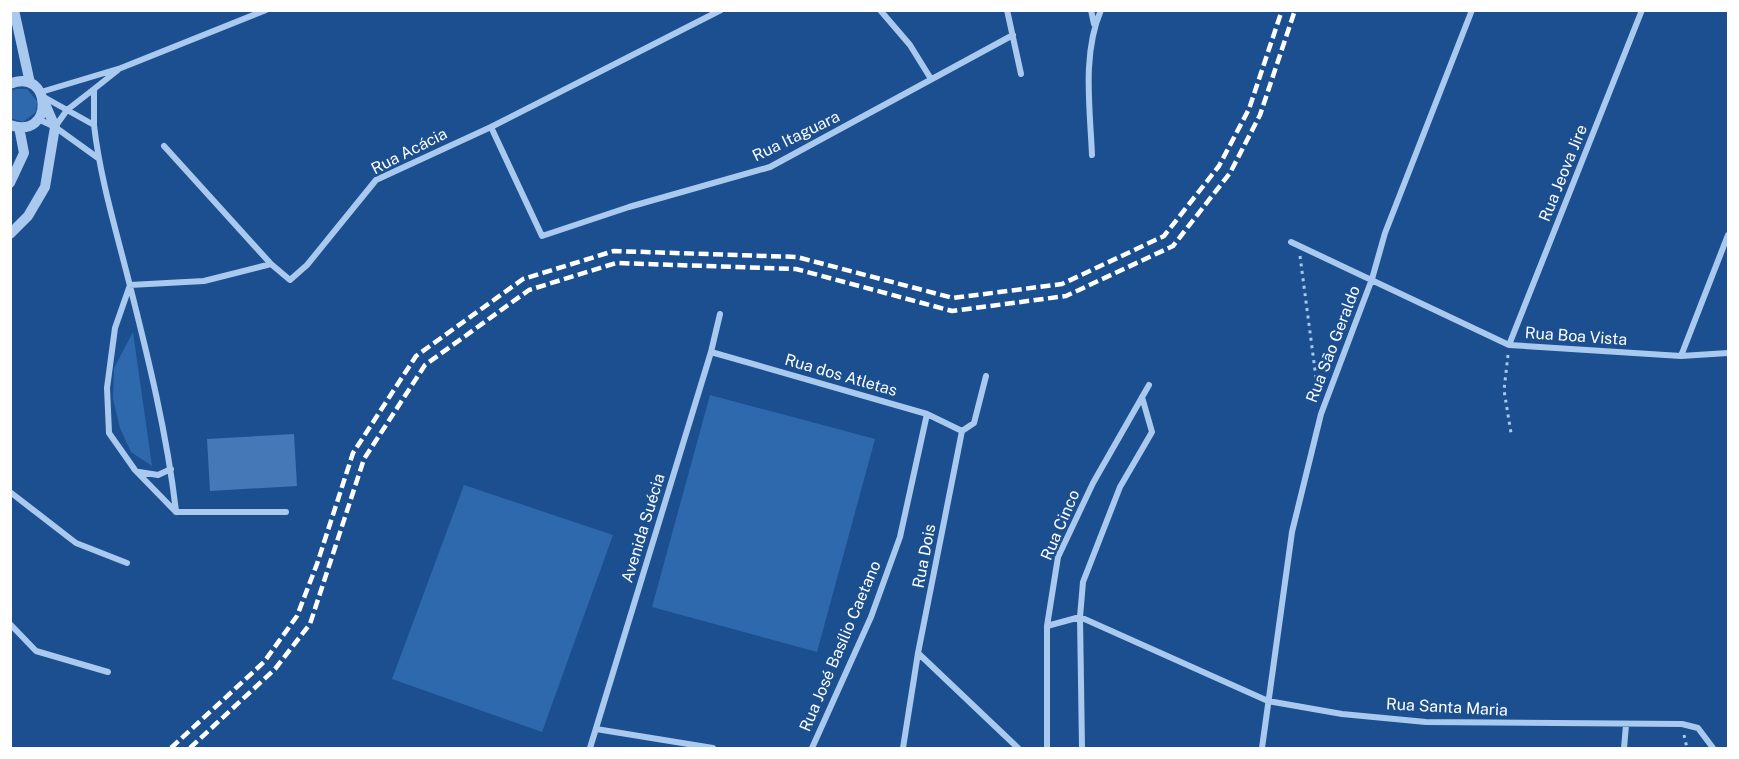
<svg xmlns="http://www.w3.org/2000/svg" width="1739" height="759" viewBox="0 0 1739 759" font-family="'Public Sans',sans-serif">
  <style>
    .green { fill: #2e69ad }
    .building { fill: #4478b7 }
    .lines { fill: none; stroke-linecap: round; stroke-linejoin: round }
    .path { stroke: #a9c9ee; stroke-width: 3; stroke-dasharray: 3 4.5; stroke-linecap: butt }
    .minor { stroke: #a9c9ee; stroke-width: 6 }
    .tertiary { stroke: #a9c9ee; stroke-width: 10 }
    .rail { stroke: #fff; stroke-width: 4.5; stroke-dasharray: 10 4.5; stroke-linecap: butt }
    .labels { text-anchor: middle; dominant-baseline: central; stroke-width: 5; stroke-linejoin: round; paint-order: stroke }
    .street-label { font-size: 16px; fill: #fff; stroke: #1b4f8f }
  </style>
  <rect width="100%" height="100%" fill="#1b4f8f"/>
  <!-- green -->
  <path class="green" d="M16 89H27L37 101 36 112 23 122 11 118 10 91Z
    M133 332 152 466 131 452 120 428 113 399 114 368Z
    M710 395 875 439 817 652 652 607Z
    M464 485 613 535 542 732 392 679Z"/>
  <!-- building -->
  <path class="building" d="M294 434 297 486 210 491 207 439Z"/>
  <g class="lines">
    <!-- path -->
    <path class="path" d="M1300 256 1318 393
      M1508 355 1504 390 1511 433
      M1684 735 1687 748"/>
    <!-- minor -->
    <path class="minor" d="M880 10 910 45 931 79
      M1007 10 1021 74
      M1091 10 1094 24
      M41 92 121 68 266 10
      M42 96 94 125C100 178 116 230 129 282 148 357 167 434 176 511
      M38 119 55 127 98 158
      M94 125V89L118 70
      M55 127 67 110 94 89
      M491 127 542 236 629 207 770 167 1013 35
      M164 146 271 264
      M1092 155C1090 108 1082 54 1101 10
      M1291 242 1509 345 1681 356 1728 235
      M1509 345 1642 10
      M711 352 927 414 962 431
      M1681 356 1728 353
      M139 472 158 475 171 469
      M10 492 76 543 127 563
      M176 512 135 470 109 433 107 388 115 328 130 285 204 281 271 264 290 280 307 265 376 180 491 127 721 10
      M176 512H286
      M10 624 36 651 108 672
      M1047 626 1080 617 1268 701 1342 714 1426 722 1682 724 1698 728 1713 748
      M918 653 1018 748
      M596 729 713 748
      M590 748 711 352 720 314
      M812 748 871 617 900 537 927 414
      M903 748 918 653 962 431 974 423 986 376
      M1047 748V626L1058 557 1093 483 1149 385
      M1082 748 1080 617 1083 582 1120 487 1152 432 1142 397
      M1262 748 1292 532 1321 414 1372 279 1385 233 1472 10
      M1624 748 1626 725"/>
    <!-- tertiary -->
    <path class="tertiary" d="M14 10 30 83
      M10 84C52 66 55 141 10 125
      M10 183 24 153 19 127
      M10 234 28 216 45 187 55 127 43 99"/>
    <!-- rail -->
    <path class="rail" d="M171 748 264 662 297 616 317 564 353 453 416 356 523 279 614 251 797 257 953 298 1062 284 1164 236 1219 166 1249 109 1282 10
      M190 748 275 669 310 624 364 459 425 365 529 290 616 263 796 269 952 311 1066 296 1173 246 1230 173 1260 115 1295 10"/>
  </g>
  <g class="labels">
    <!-- street labels -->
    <g class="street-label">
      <text transform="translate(796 136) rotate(-26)">Rua Itaguara</text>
      <text transform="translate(409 151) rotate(-27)">Rua Acácia</text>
      <text transform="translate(1563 173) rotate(-68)">Rua Jeova Jire</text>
      <text transform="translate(1576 336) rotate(4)">Rua Boa Vista</text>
      <text transform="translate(1333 344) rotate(-69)">Rua São Geraldo</text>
      <text transform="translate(841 375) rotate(16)">Rua dos Atletas</text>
      <text transform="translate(1060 525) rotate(-67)">Rua Cinco</text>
      <text transform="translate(643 528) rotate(-73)">Avenida Suécia</text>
      <text transform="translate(924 556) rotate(-79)">Rua Dois</text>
      <text transform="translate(840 646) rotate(-67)">Rua José Basílio Caetano</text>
      <text transform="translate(1447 707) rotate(3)">Rua Santa Maria</text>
    </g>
  </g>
  <!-- border -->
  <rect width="1739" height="759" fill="none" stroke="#ffffff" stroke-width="24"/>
</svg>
